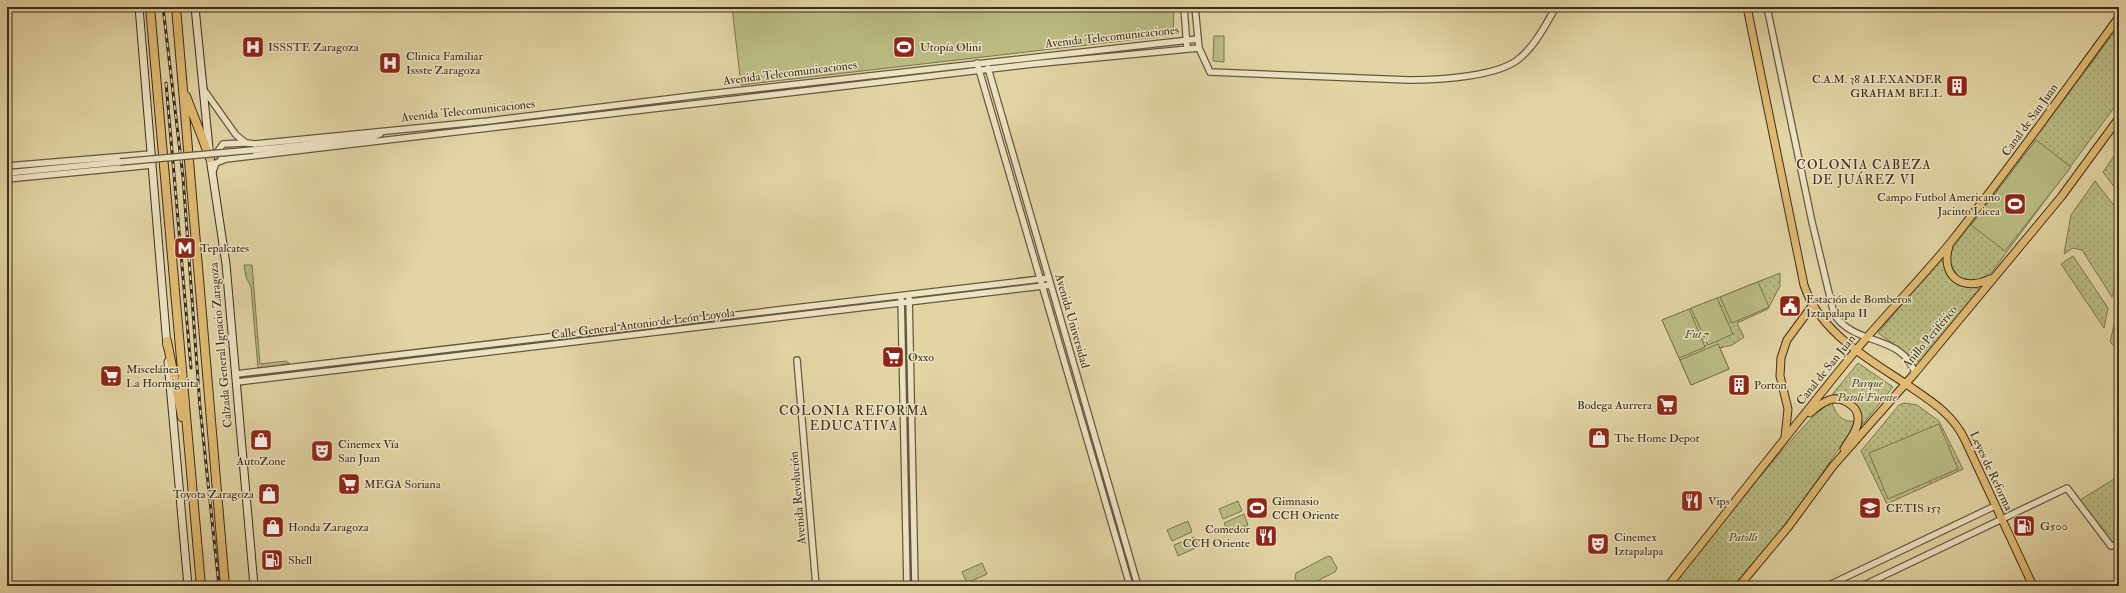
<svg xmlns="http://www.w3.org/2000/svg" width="2126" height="593" viewBox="0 0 2126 593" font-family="'IM FELL Double Pica',serif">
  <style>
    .green { fill: url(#green-dots); stroke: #7a7450 }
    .forest { fill: url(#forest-crowns); stroke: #7a7450 }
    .pitch { fill: #b9bb81; stroke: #7a7450 }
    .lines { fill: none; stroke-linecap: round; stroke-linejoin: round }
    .tertiary-casing { stroke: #65583f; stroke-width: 8 }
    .secondary-casing { stroke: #3b2e1e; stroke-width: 9 }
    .primary-casing { stroke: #3b2e1e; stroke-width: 9 }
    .motorway-casing { stroke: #3b2e1e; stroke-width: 10 }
    .tertiary { stroke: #ece3c3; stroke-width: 5.5 }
    .secondary { stroke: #ece3c3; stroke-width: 7 }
    .primary { stroke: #e1ba72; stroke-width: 7 }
    .motorway { stroke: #e1ba72; stroke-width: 8 }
    .rail-casing { stroke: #3b2e1e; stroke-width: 3 }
    .rail { stroke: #ece3c3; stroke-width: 1.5; stroke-dasharray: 4.5; stroke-linecap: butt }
    .tertiary-bridge-casing { stroke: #65583f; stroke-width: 8; stroke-linecap: butt }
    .tertiary-bridge { stroke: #ece3c3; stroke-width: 5.5 }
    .labels { text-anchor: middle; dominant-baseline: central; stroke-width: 3; stroke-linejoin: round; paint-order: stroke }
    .street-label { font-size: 12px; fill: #3b2e1e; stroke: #ece3c3 }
    .poi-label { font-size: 12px; fill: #3b2e1e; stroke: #ece3c3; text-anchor: start }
    .park-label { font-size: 12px; font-style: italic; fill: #544a32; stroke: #ece3c3 }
    .neighbourhood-label { font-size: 13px; letter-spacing: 1px; fill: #3b2e1e; stroke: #ece3c3 }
  </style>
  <defs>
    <pattern id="green-dots" width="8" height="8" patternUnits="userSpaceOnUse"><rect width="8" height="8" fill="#b9bb81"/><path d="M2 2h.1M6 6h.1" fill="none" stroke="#989869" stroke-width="1.8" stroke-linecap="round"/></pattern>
    <pattern id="forest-crowns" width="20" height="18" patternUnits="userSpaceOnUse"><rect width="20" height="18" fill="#b9bb81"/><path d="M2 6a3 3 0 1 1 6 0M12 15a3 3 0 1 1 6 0" fill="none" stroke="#989869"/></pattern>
  </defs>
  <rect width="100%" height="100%" fill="#e2d4a3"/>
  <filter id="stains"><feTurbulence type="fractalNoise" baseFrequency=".005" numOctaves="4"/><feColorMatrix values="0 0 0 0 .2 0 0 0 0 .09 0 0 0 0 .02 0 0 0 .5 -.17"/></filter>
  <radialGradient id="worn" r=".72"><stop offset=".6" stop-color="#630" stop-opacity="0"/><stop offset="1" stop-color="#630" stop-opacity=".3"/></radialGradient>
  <!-- green -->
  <path class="green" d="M2119 26V101L1992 272C1980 281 1972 283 1958 277L1949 261 1950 252Z
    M2119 149V193L2103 172Z
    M2095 181 2119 212V269L2112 297 2082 250 2073 248 2064 254 2071 215Z
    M1943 255C1944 282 1957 288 1982 288L1919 362 1878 333Z
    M2073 256 2108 308 2104 328 2061 264Z
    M1780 273V286L1768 309 1737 323 1744 337 1732 345 1720 348 1729 369 1691 385 1662 320Z
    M2119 304V347L2114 346 2110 342Z
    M1858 363 1893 387 1862 425C1862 405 1851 396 1831 396Z
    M1832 403C1836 414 1842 423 1855 421L1854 426C1817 482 1779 536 1735 586H1672C1693 559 1811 407 1832 403Z
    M1904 403 1917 405 1939 421 1963 469 1887 504 1861 451 1899 405Z
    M2119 476V540L2112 542 2080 500Z"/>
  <!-- forest -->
  <path class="forest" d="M244 265H252L260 364 286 361 290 364 258 368 251 287 246 277Z"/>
  <!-- pitch -->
  <path class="pitch" d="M732 7H1174L1173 35 741 85Z
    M1214 36H1224V62L1213 61Z
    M2036 140 2071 167 2005 251 1971 225Z
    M1758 282 1769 307 1732 323 1720 297Z
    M1717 298 1733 334 1708 345 1691 308Z
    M1689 309 1705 347 1679 358 1662 320Z
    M1718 344 1729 369 1691 385 1680 360Z
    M1939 424 1958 469 1888 499 1869 453Z
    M1238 501 1242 511 1223 519 1219 509Z
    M1244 514 1248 525 1229 533 1224 523Z
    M1188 521 1192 532 1172 541 1167 530Z
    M1194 537 1198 547 1178 556 1174 545Z
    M1328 556 1331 557 1337 568 1335 572 1307 586 1298 584 1295 578 1296 573Z
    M982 563 987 574 967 583 962 572Z"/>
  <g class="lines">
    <!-- tertiary casing -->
    <g class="tertiary-casing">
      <path id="tertiary" d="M1184 7 1187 48
        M1195 7 1199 48 1210 72 1409 80C1437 80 1501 77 1521 57 1536 44 1546 24 1556 7
        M1767 7 1812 222 1834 314C1855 347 1901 333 1915 373
        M977 63 1130 586
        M988 68 1138 586
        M204 90 236 135 246 143 255 144 488 121 708 94 1198 39
        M253 150 370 138 380 134
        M221 157 218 151 223 144 245 143
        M7 166 151 154
        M213 171 216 163 226 159 1033 64 1199 48
        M7 173 120 162
        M7 179 152 165
        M909 295 915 586
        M901 296 907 586
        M797 360 816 586
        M236 374 1049 278
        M237 382 1051 285
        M1827 586 1995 506
        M1862 586 2067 488 2111 546 2119 545"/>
    </g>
    <!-- secondary casing -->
    <g class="secondary-casing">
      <path id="secondary" d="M139 7 167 346
        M195 7 210 158 226 264 254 586
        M168 362 188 586"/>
    </g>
    <!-- primary casing -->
    <g class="primary-casing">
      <path id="primary" d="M1747 7 1804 285C1820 334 1871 360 1912 388 1934 403 1953 415 1965 440L2033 586
        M1949 246C1940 277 1963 292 1990 279
        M1810 413C1822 402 1836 392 1851 405 1855 408 1858 412 1858 418 1859 429 1849 440 1844 449
        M1785 437 1788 409 1780 376 1781 358 1787 340 1812 306
        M1668 586C1731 507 1793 427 1857 349 1887 313 1921 279 1951 242 2009 169 2063 93 2119 17
        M1739 586 1789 526 1833 466 1915 373 2061 197 2119 118"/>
    </g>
    <!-- motorway casing -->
    <g class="motorway-casing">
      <path id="motorway" d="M150 7 201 586
        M176 7 225 586
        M186 96 210 158
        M167 341 182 417"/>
    </g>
    <!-- tertiary -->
    <use href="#tertiary" class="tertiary"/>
    <!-- secondary -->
    <use href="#secondary" class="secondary"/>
    <!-- primary -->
    <use href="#primary" class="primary"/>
    <!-- motorway -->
    <use href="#motorway" class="motorway"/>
    <!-- rail casing -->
    <g class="rail-casing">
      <path id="rail" d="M163 7 183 177 200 407 219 586
        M166 83 191 368"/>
    </g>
    <!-- rail -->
    <use href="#rail" class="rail"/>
    <!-- tertiary-bridge casing -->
    <g class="tertiary-bridge-casing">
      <path id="tertiary-bridge" d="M120 162 253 150"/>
    </g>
    <!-- tertiary-bridge -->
    <use href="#tertiary-bridge" class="tertiary-bridge"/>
  </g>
  <!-- icons -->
  <defs>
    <g id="hospital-square" transform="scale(1.15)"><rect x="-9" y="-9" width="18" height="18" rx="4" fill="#8f2418" stroke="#ece3c3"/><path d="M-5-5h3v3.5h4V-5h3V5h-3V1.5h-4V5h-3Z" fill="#fff"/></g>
    <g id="stadium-square" transform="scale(1.15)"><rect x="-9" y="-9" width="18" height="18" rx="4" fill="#8f2418" stroke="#ece3c3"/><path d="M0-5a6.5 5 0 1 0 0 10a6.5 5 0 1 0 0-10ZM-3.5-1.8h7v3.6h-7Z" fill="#fff"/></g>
    <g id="building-square" transform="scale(1.15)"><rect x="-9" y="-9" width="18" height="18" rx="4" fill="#8f2418" stroke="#ece3c3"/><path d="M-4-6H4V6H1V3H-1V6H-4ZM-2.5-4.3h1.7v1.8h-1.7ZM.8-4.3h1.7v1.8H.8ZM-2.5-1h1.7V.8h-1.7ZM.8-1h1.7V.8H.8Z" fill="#fff"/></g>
    <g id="metro-square" transform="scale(1.15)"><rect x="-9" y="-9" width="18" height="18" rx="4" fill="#8f2418" stroke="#ece3c3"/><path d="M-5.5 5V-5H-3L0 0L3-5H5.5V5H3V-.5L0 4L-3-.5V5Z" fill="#fff"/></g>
    <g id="civic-square" transform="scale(1.15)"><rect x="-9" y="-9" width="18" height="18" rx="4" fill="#8f2418" stroke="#ece3c3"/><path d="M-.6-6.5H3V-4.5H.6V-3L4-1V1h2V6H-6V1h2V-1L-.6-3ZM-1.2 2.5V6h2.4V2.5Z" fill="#fff"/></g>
    <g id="supermarket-square" transform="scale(1.15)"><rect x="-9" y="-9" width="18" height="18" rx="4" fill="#8f2418" stroke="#ece3c3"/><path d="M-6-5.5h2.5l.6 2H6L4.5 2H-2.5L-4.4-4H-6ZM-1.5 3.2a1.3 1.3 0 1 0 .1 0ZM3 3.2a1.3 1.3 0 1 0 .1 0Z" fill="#fff"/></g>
    <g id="shop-square" transform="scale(1.15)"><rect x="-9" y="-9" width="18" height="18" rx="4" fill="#8f2418" stroke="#ece3c3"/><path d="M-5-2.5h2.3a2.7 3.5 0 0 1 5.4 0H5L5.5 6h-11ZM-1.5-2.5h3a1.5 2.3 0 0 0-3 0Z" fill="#fff"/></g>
    <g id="theatre-square" transform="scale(1.15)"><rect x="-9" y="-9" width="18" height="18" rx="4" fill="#8f2418" stroke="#ece3c3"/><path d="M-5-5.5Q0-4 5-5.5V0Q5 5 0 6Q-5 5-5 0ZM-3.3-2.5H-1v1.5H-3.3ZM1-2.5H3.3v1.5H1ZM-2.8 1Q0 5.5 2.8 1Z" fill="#fff"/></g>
    <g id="restaurant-square" transform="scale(1.15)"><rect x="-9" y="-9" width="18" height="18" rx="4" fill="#8f2418" stroke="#ece3c3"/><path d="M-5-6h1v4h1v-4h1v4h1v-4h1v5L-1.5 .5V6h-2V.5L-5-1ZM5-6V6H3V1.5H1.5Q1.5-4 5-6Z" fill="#fff"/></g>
    <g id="university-square" transform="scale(1.15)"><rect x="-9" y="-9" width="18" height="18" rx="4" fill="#8f2418" stroke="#ece3c3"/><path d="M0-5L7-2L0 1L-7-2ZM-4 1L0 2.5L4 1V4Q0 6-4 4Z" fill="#fff"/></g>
    <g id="fuel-square" transform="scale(1.15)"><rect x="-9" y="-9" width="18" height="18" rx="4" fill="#8f2418" stroke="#ece3c3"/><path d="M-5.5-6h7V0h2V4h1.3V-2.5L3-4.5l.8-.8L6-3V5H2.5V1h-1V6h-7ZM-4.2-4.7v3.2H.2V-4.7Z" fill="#fff"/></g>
  </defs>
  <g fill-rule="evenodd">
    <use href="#hospital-square" x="253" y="47"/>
    <use href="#stadium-square" x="904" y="47"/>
    <use href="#hospital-square" x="390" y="63"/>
    <use href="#building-square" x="1957" y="86"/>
    <use href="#stadium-square" x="2015" y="204"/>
    <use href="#metro-square" x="185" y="248"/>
    <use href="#civic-square" x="1790" y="306"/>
    <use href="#supermarket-square" x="893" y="357"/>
    <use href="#supermarket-square" x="111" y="376"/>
    <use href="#building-square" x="1739" y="385"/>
    <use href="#supermarket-square" x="1667" y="405"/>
    <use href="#shop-square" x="1599" y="438"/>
    <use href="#shop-square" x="261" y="440"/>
    <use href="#theatre-square" x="322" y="451"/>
    <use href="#supermarket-square" x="349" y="484"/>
    <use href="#shop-square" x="269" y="494"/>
    <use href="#restaurant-square" x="1692" y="501"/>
    <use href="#stadium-square" x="1257" y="508"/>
    <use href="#university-square" x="1870" y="508"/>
    <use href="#fuel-square" x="2024" y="526"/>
    <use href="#shop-square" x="273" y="527"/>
    <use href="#restaurant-square" x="1266" y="536"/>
    <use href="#theatre-square" x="1598" y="544"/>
    <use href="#fuel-square" x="272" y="560"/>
  </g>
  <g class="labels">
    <!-- street labels -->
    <g class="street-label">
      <text transform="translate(1112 37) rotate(-6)">Avenida Telecomunicaciones</text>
      <text transform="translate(790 73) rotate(-7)">Avenida Telecomunicaciones</text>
      <text transform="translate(468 111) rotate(-6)">Avenida Telecomunicaciones</text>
      <text transform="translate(2030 120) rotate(-54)">Canal de San Juan</text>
      <text transform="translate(1072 321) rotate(74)">Avenida Universidad</text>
      <text transform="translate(643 324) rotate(-7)">Calle General Antonio de León Loyola</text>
      <text transform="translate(1930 337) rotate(-50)">Anillo Periférico</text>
      <text transform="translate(221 345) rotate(-95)">Calzada General Ignacio Zaragoza</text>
      <text transform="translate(1826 370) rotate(-51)">Canal de San Juan</text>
      <text transform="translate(1991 471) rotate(65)">Leyes de Reforma</text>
      <text transform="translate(798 498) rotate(-95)">Avenida Revolución</text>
    </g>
    <!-- poi labels -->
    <g class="poi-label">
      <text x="268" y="47">ISSSTE Zaragoza</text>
      <text x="920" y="47">Utopía Olini</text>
      <text x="406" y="56">Clinica Familiar<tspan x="406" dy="14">Issste Zaragoza</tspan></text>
      <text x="1942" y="79" text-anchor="end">C.A.M. 38 ALEXANDER<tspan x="1942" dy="14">GRAHAM BELL</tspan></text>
      <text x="2000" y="197" text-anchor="end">Campo Futbol Americano<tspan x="2000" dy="14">Jacinto Licea</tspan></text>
      <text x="200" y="248">Tepalcates</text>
      <text x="1806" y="299">Estación de Bomberos<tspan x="1806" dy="14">Iztapalapa II</tspan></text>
      <text x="908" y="357">Oxxo</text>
      <text x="126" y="369">Miscelánea<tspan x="126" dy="14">La Hormiguita</tspan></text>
      <text x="1754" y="385">Porton</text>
      <text x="1652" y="405" text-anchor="end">Bodega Aurrera</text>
      <text x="1614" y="438">The Home Depot</text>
      <text x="338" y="444">Cinemex Vía<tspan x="338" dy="14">San Juan</tspan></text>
      <text x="261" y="461" text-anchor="middle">AutoZone</text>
      <text x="364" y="484">MEGA Soriana</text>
      <text x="254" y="494" text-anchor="end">Toyota Zaragoza</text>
      <text x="1272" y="501">Gimnasio<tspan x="1272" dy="14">CCH Oriente</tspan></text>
      <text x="1708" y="501">Vips</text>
      <text x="1886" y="508">CETIS 153</text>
      <text x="2040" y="526">G500</text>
      <text x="288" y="527">Honda Zaragoza</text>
      <text x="1250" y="529" text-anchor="end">Comedor<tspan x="1250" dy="14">CCH Oriente</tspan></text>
      <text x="1614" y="537">Cinemex<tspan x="1614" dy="14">Iztapalapa</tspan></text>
      <text x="288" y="560">Shell</text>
    </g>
    <!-- park labels -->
    <g class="park-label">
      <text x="1697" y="334">Fut 7</text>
      <text x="1867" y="383">Parque<tspan x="1867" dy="14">Patoli Fuente</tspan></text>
      <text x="1743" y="537">Patolli</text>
    </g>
    <!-- neighbourhood labels -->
    <g class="neighbourhood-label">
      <text x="1864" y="165">COLONIA CABEZA<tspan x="1864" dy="15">DE JUÁREZ VI</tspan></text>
      <text x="854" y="411">COLONIA REFORMA<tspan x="854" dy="15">EDUCATIVA</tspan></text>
    </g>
  </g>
  <!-- margin -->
  <rect width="2126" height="593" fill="none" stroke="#e2d4a3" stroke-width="24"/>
  <rect x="8" y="8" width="2110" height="577" fill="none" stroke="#3b2e1e" stroke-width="2"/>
  <rect x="12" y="12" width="2102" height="569" fill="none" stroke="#3b2e1e"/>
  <rect width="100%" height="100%" filter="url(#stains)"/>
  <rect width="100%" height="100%" fill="url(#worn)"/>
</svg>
